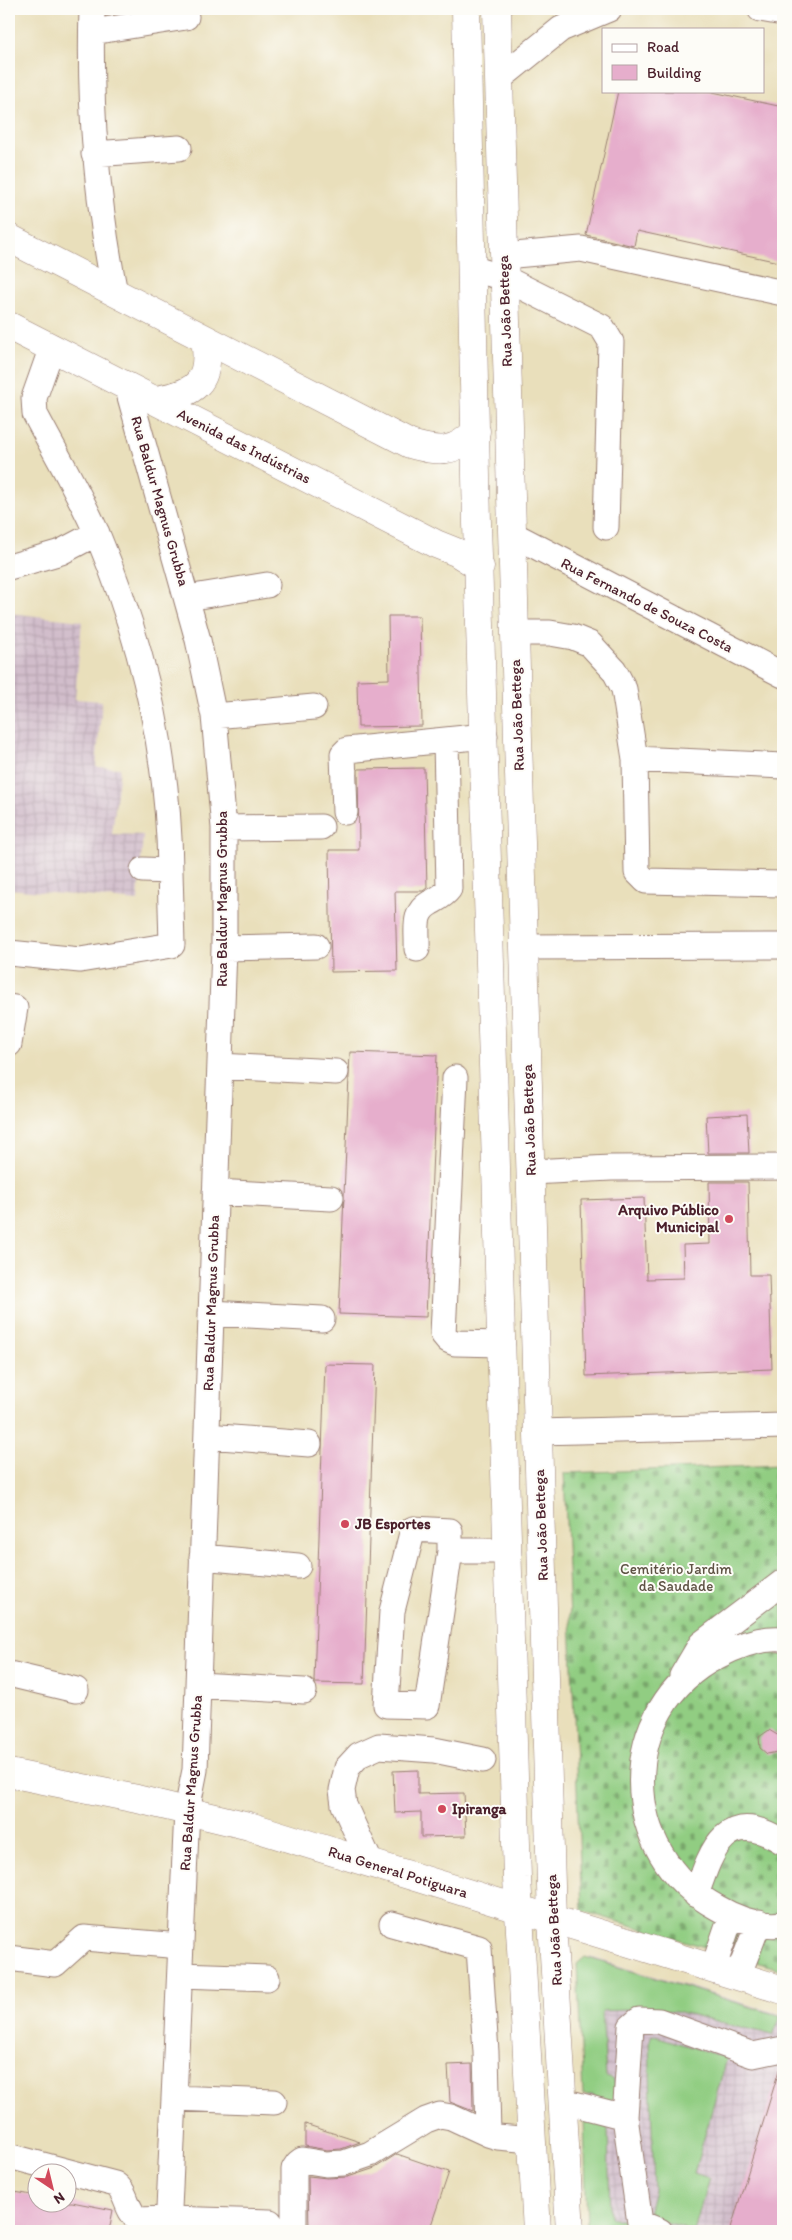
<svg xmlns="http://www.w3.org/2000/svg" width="792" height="2240" viewBox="0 0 792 2240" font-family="Itim,sans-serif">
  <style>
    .industrial { fill: url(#industrial-grid) }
    .grass { fill: #91cd82; stroke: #6e7656 }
    .cemetery { fill: url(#cemetery-stones); stroke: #6e7656 }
    .building { fill: #e6aecc }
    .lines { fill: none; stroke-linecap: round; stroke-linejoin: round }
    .minor-casing { stroke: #9a7f73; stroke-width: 27 }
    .major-casing { stroke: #9a7f73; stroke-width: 29 }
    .minor { stroke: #fff; stroke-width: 25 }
    .major { stroke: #fff; stroke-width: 28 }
    .poi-dot { fill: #d1495b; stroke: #fdfcf7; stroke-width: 2 }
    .labels { text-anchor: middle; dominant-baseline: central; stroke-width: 4; stroke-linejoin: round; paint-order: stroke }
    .street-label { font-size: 15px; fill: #4a1f2b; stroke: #fdfcf7 }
    .poi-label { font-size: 15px; font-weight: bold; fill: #4a1f2b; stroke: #fdfcf7; text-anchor: start }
    .park-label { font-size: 15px; fill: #5f5345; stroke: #fdfcf7 }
  </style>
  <defs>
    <pattern id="industrial-grid" width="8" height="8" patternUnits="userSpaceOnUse" patternTransform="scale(1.25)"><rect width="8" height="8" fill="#d1bdcb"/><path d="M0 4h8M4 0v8" fill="none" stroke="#b5a2ae"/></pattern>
    <pattern id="cemetery-stones" width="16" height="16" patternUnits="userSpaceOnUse" patternTransform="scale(1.25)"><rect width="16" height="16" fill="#91cd82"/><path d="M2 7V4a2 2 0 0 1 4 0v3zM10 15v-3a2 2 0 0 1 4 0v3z" fill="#78a66b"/></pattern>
  </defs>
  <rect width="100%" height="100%" fill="#fdfcf7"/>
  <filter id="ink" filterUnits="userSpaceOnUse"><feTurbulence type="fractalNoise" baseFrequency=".02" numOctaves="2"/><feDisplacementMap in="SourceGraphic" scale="10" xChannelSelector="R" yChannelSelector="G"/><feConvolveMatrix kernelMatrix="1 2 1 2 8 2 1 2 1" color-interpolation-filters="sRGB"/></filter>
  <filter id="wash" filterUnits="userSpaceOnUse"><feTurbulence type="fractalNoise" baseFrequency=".0096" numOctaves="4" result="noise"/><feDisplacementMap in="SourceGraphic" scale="20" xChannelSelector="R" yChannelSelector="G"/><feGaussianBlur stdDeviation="1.12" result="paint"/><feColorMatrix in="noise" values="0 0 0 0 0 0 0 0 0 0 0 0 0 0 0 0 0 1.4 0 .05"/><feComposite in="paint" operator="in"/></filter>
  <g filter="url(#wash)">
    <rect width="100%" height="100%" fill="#e9dfbb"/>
    <!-- industrial -->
    <path class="industrial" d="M9 613 82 621 75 699 102 701 96 767 120 768 112 834 143 835 138 901 9 889Z
      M590 1957 783 2015V2231H595L580 1965Z"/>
    <!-- grass -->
    <path class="grass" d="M585 1957 781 2016 773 2035 676 2011 654 2009 602 2011 606 2077 614 2080C616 2089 616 2095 611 2102L601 2105 594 2095H583L577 1964Z
      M652 2035 727 2058 694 2173 709 2178 694 2231 647 2216 654 2190 649 2043Z
      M584 2118 608 2128 610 2217 627 2222 625 2231H587Z"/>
    <!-- cemetery -->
    <path class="cemetery" d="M783 1465V1970L582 1911 564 1473Z"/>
    <g id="blocks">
      <!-- building -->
      <path class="building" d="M618 91H708L783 107V263L637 231 634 246 586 235Z
        M388 616H420L422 726 358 727 357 680 389 679Z
        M424 768 427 888 423 891H395L397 971 331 972 329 850H359L358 769Z
        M350 1052 437 1055 426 1317 339 1314Z
        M747 1114 749 1153H708L706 1116Z
        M709 1182H748L750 1275H769L772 1369 586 1376 581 1200 644 1198 647 1279 684 1278 683 1245 710 1244Z
        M325 1364 375 1365 364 1684 315 1683 314 1681Z
        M769 1730 779 1736 783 1751 767 1754 760 1748 759 1737Z
        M418 1770V1794L464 1793 466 1836 421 1837V1812L395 1813 393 1771Z
        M472 2064 473 2111 450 2102 448 2065Z
        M780 2067H783V2231H730Z
        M305 2124 360 2142 341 2149 327 2150 305 2146Z
        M397 2154 449 2172 429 2231H309L308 2176 327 2178 348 2177 375 2168Z
        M9 2191 38 2196V2202H72L113 2210 109 2231H9Z"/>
    </g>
  </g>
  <g filter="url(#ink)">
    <use href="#blocks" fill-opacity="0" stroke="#9a7f73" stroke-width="1"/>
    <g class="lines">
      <!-- minor casing -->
      <g class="minor-casing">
        <path id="minor" d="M92 9C89 106 96 197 115 293
          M760 9 783 13
          M92 32 186 17
          M499 79 561 29 609 9
          M94 154 179 148
          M504 256 581 249 783 293
          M471 268 504 278 602 327 611 342 606 527
          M52 347 34 398 35 414C56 454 80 494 98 536 142 641 169 756 170 871L143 870
          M127 386 198 640 214 716 224 828V948L195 1770 187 1810 168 2231
          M512 534 783 675
          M9 567 61 552 97 533
          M187 598 267 585
          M515 633H550L573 637 590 644 614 670 624 689 635 759 637 872 646 881 783 884
          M214 716 314 707
          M635 759 783 766
          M345 812 343 754 347 750 485 736
          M224 828 321 827
          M524 947 783 946
          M224 948 316 946
          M417 949C418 930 412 913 430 903 437 899 444 896 449 889L446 740
          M9 953 80 960 172 945 170 871
          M9 1007 15 1008 9 1044
          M220 1066 336 1072
          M455 1078 443 1334 448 1340 455 1343 502 1344
          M531 1172 611 1168 783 1167
          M215 1192 331 1198
          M211 1313 322 1319
          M538 1432 783 1426
          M207 1436 309 1444
          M413 1529 450 1531V1551L427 1706 386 1705 392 1611Z
          M450 1551H508
          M202 1557 298 1566
          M783 1639C761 1637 737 1646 718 1656 615 1708 617 1855 718 1908 737 1919 761 1927 783 1924
          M9 1674 76 1690
          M682 1676 701 1644 783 1582
          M198 1685 304 1691
          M371 1864 344 1805 342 1790 347 1768 359 1755 379 1746 434 1750 483 1760
          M696 1895C712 1848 726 1806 783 1842
          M392 1924 479 1948 486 2052 488 2134 498 2137 531 2140
          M9 1958 55 1964 84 1938 181 1946
          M713 1969 731 1916
          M180 1975 267 1978
          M734 1975 743 1963 759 1922
          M174 2098 274 2102
          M563 2101 625 2117
          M9 2156 115 2184C128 2193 125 2209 138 2220L168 2219 270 2222
          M294 2231V2169L298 2163 302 2160 326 2164 344 2163 370 2154 426 2120 440 2115 451 2117 488 2134
          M660 2231 640 2223 625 2117 631 2027 639 2020 659 2021 753 2055 783 2049"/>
      </g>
      <!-- major casing -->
      <g class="major-casing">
        <path id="major" d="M466 9 477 523 517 1878 537 2231
          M497 9 552 1920 570 2231
          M9 238 410 444C439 452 454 454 476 431
          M9 326 436 544 456 552 480 567
          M154 400C195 394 212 383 205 339
          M9 1773 137 1799 249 1826 783 1990"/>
      </g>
      <!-- minor -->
      <use href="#minor" class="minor"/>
      <!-- major -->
      <use href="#major" class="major"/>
    </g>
  </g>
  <!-- markers -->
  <g class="poi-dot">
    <circle cx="729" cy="1219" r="5"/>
    <circle cx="345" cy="1524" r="5"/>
    <circle cx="442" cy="1809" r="5"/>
  </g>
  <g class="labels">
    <!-- street labels -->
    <g class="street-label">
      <text transform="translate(505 311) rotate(-92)">Rua João Bettega</text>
      <text transform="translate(244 446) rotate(27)">Avenida das Indústrias</text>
      <text transform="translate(160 501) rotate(74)">Rua Baldur Magnus Grubba</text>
      <text transform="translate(647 605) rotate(27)">Rua Fernando de Souza Costa</text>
      <text transform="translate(517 715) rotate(-92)">Rua João Bettega</text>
      <text transform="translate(222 899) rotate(-90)">Rua Baldur Magnus Grubba</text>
      <text transform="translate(529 1120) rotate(-92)">Rua João Bettega</text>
      <text transform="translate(211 1303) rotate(-88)">Rua Baldur Magnus Grubba</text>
      <text transform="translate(541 1525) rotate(-92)">Rua João Bettega</text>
      <text transform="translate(191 1783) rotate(-86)">Rua Baldur Magnus Grubba</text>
      <text transform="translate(398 1872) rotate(17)">Rua General Potiguara</text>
      <text transform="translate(554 1930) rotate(-93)">Rua João Bettega</text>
    </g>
    <!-- poi labels -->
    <g class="poi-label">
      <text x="719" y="1210" text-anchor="end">Arquivo Público<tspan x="719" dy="17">Municipal</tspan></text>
      <text x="355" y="1524">JB Esportes</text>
      <text x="452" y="1809">Ipiranga</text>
    </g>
    <!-- park labels -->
    <g class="park-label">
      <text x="676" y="1569">Cemitério Jardim<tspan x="676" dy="17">da Saudade</tspan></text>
    </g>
  </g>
  <!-- margin -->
  <rect width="792" height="2240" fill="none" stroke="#fdfcf7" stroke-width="30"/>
  <!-- legend -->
  <rect x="602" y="28" width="162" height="65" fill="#fdfcf7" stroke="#b5a4a5"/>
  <rect x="612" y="44" width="25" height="8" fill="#ffffff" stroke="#b5a4a5"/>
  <text x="647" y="52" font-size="15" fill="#4a1f2b">Road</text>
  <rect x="612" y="65" width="25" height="15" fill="#e6aecc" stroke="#b5a4a5"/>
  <text x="647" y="78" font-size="15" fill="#4a1f2b">Building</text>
  <!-- north arrow -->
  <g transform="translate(52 2188) rotate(145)"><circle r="24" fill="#fdfcf7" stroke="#b5a4a5"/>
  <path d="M0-4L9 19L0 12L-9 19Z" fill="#d1495b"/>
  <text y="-8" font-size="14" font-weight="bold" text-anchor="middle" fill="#4a1f2b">N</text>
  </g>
</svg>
